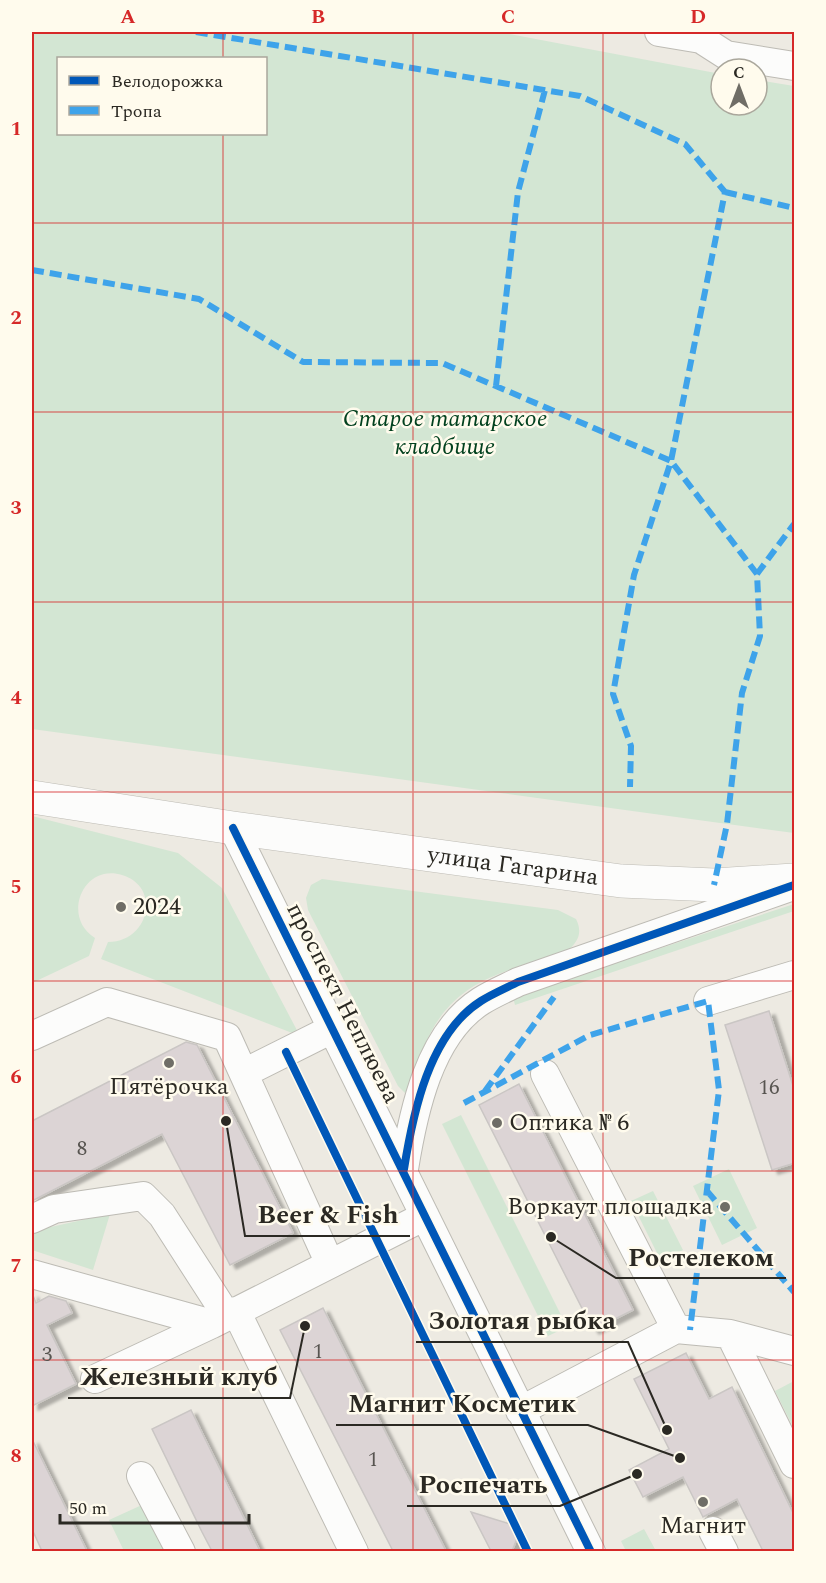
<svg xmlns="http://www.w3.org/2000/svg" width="826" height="1583" viewBox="0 0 826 1583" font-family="Spectral,serif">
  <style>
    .green { fill: #d3e6d3; fill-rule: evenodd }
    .building { fill: #dcd4d5; stroke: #cac6c4; stroke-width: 1.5; filter: url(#shadow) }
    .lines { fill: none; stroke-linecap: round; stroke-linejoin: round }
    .minor-casing { stroke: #bdbbb4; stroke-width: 30 }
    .major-casing { stroke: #bdbbb4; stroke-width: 34 }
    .minor { stroke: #fcfcfb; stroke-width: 28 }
    .major { stroke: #fcfcfb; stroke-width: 33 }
    .quiet { stroke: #3ea3ea; stroke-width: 6; stroke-dasharray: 12 6; stroke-linecap: butt }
    .cycleway-casing { stroke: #fffbed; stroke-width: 11 }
    .cycleway { stroke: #0057b8; stroke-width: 8 }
    .grid { fill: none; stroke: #d62828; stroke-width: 1.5; stroke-opacity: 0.55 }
    .poi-dot { fill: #6f6d66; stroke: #fffbed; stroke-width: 2 }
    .labels { text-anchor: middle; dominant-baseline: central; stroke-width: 5; stroke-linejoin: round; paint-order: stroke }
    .number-label { font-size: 21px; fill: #575450 }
    .park-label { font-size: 24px; font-style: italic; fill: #02411e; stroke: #fffbed }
    .street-label { font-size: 24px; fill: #2b2923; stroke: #fffbed }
    .poi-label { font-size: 24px; fill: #2b2923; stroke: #fffbed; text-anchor: start }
    .leader { fill: none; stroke: #2b2923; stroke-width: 2 }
    .callout-dot { fill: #2b2923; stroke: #fffbed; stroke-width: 2 }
    .callout-label { font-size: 26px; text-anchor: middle; font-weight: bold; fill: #2b2923; stroke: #fffbed; stroke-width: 5; stroke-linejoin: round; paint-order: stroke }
    .neatline { fill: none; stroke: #d62828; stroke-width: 2 }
    .grid-label { font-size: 20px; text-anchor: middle; font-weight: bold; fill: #d62828 }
  </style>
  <defs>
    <filter id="shadow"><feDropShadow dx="6" dy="4" stdDeviation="1.5" flood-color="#0004"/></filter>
  </defs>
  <rect width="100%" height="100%" fill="#edeae2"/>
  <!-- green -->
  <path class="green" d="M32 32H499L721 74V105H757V80L794 86V833L32 729ZM266 58V134H58V58Z
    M32 816 178 853 222 888 300 1036 101 959 108 942C149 942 162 887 122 875 83 863 61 917 95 938L89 956 32 983Z
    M322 879 558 910 576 919C583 933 578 942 567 951 508 972 457 977 428 1038 422 1049 411 1087 405 1093L398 1086 308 910 306 898 311 885Z
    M794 904V911L515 1005 513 997Z
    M461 1115 567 1327 548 1336 442 1124Z
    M729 1169 757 1228 722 1245 693 1186Z
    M653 1191 683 1250 661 1261 631 1201Z
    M110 1214 93 1270 32 1250V1231Z
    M794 1381V1429L775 1391Z
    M144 1504 166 1551H124L109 1520Z
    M644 1529 656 1551H626L621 1541Z"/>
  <!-- building -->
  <path class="building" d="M769 1011 795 1092V1163L772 1170 725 1025Z
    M186 1042 197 1045 293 1233 230 1265 162 1134 32 1201V1121Z
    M519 1084 633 1310 593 1330 479 1105Z
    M32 1293 36 1303 49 1296 66 1301 72 1313 47 1325 76 1384 32 1406Z
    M323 1308 366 1394 446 1551H393L280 1330Z
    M686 1353 709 1399 732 1387 795 1517V1551H763L737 1499 703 1517 683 1477 643 1497 629 1470 669 1449 634 1379Z
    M191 1410 260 1551H212L202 1532 152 1429Z
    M32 1439 87 1551H42L32 1529Z
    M471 1512 513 1525 518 1536 512 1551H491Z"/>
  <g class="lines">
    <!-- minor casing -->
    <g class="minor-casing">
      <path id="minor" d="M659 32 701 39 726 55 794 66
        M233 828 591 1552
        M708 1001 794 975
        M32 1036 107 1002 227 1037 330 1264
        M244 1073 334 1028
        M545 1074 676 1329
        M404 1169C413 1113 429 1034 481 1001 492 994 506 988 518 982L793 886
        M32 1219 54 1209 143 1196 162 1215 227 1316
        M32 1274 212 1324 425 1216
        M236 1311 354 1552
        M730 1334 794 1464
        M95 1379 212 1324
        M520 1411 676 1329 730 1334 794 1351
        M141 1476 181 1552
        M713 1531 724 1552"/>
    </g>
    <!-- major casing -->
    <g class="major-casing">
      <g id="major">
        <path id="s1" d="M32 797 233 828 621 881 714 885 794 880"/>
      </g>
    </g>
    <!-- minor -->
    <use href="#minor" class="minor"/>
    <!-- major -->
    <use href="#major" class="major"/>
    <!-- quiet -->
    <path class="quiet" d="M196 32 580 96 685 144 725 192 671 461 757 574 760 636 742 693 727 824 714 885
      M725 192 794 208
      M32 270 199 299 303 362 442 363 671 461 634 575 613 694 631 746 630 787
      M496 386 518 192 545 90
      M757 574 794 524
      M485 1091 554 997
      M464 1103 590 1035 708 1001 719 1090 690 1330
      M707 1191 794 1292"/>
    <!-- cycleway casing -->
    <g class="cycleway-casing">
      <path id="cycleway" d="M233 828 591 1552
        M286 1052 528 1552
        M404 1169C413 1113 429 1034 481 1001 492 994 506 988 518 982L794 885"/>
    </g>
    <!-- cycleway -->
    <use href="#cycleway" class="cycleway"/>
  </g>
  <!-- grid -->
  <path class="grid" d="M223 32V58M413 32V1552M603 32V1552M223 134V1552M32 223H794M32 412H794M32 602H794M32 792H794M32 981H794M32 1171H794M32 1360H794"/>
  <!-- markers -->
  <g class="poi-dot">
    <circle cx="121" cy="907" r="6"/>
    <circle cx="169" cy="1063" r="6"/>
    <circle cx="497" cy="1123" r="6"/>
    <circle cx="725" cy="1207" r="6"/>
    <circle cx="703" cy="1502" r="6"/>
  </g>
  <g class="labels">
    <!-- number labels -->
    <g class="number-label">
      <text x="769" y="1088">16</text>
      <text x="82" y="1149">8</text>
      <text x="318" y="1352">1</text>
      <text x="47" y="1355">3</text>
      <text x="373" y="1460">1</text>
    </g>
    <!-- park labels -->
    <g class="park-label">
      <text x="445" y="419">Старое татарское<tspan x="445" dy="28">кладбище</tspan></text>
    </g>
    <!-- street labels -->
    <g class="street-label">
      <text stroke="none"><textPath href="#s1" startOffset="486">улица Гагарина</textPath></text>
      <text transform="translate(343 1003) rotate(63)">проспект Неплюева</text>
    </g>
    <!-- poi labels -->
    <g class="poi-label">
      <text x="133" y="907">2024</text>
      <text x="169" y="1087" text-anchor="middle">Пятёрочка</text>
      <text x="509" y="1123">Оптика № 6</text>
      <text x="713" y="1207" text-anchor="end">Воркаут площадка</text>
      <text x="703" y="1526" text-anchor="middle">Магнит</text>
    </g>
  </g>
  <!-- callouts -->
  <path class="leader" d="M226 1121L245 1236H410M551 1237L616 1278H786M667 1430L628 1342H416M305 1326L290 1398H68M680 1458L588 1425H336M637 1474L560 1506H407"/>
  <g class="callout-dot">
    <circle cx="226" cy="1121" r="6"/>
    <circle cx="551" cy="1237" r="6"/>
    <circle cx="667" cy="1430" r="6"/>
    <circle cx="305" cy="1326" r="6"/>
    <circle cx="680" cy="1458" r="6"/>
    <circle cx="637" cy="1474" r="6"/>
  </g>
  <g class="callout-label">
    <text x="328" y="1223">Beer &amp; Fish</text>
    <text x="701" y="1266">Ростелеком</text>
    <text x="522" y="1329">Золотая рыбка</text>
    <text x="179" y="1385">Железный клуб</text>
    <text x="462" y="1412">Магнит Косметик</text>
    <text x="483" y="1493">Роспечать</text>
  </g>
  <!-- border -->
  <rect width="826" height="1583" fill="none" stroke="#fffbed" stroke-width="66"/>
  <!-- legend -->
  <rect x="57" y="57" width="210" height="78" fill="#fffbed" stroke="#aaa79c" stroke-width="1.5"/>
  <rect x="69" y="76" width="30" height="9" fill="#0057b8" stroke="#aaa79c" stroke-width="1.5"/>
  <text x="111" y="87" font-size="18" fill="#2b2923">Велодорожка</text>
  <rect x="69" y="106" width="30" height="9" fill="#3ea3ea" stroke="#aaa79c" stroke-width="1.5"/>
  <text x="111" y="117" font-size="18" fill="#2b2923">Тропа</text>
  <!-- north arrow -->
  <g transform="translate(739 87)"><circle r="28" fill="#fffbed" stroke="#aaa79c" stroke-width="1.5"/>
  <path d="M0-4.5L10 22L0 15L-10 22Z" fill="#6f6d66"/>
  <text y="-9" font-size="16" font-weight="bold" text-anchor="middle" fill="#2b2923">С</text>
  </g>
  <!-- scale -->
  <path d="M60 1514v9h189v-9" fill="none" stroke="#2b2923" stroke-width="3"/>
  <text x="69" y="1514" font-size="18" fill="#2b2923" stroke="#fffbed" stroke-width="4.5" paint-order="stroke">50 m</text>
  <rect x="33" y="33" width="760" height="1517" class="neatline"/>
  <g class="grid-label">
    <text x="128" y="23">A</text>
    <text x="318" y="23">B</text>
    <text x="508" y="23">C</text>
    <text x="698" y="23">D</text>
    <text x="16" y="135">1</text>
    <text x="16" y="324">2</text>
    <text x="16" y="514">3</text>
    <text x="16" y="704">4</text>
    <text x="16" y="893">5</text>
    <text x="16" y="1083">6</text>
    <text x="16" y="1272">7</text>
    <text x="16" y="1462">8</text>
  </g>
</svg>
